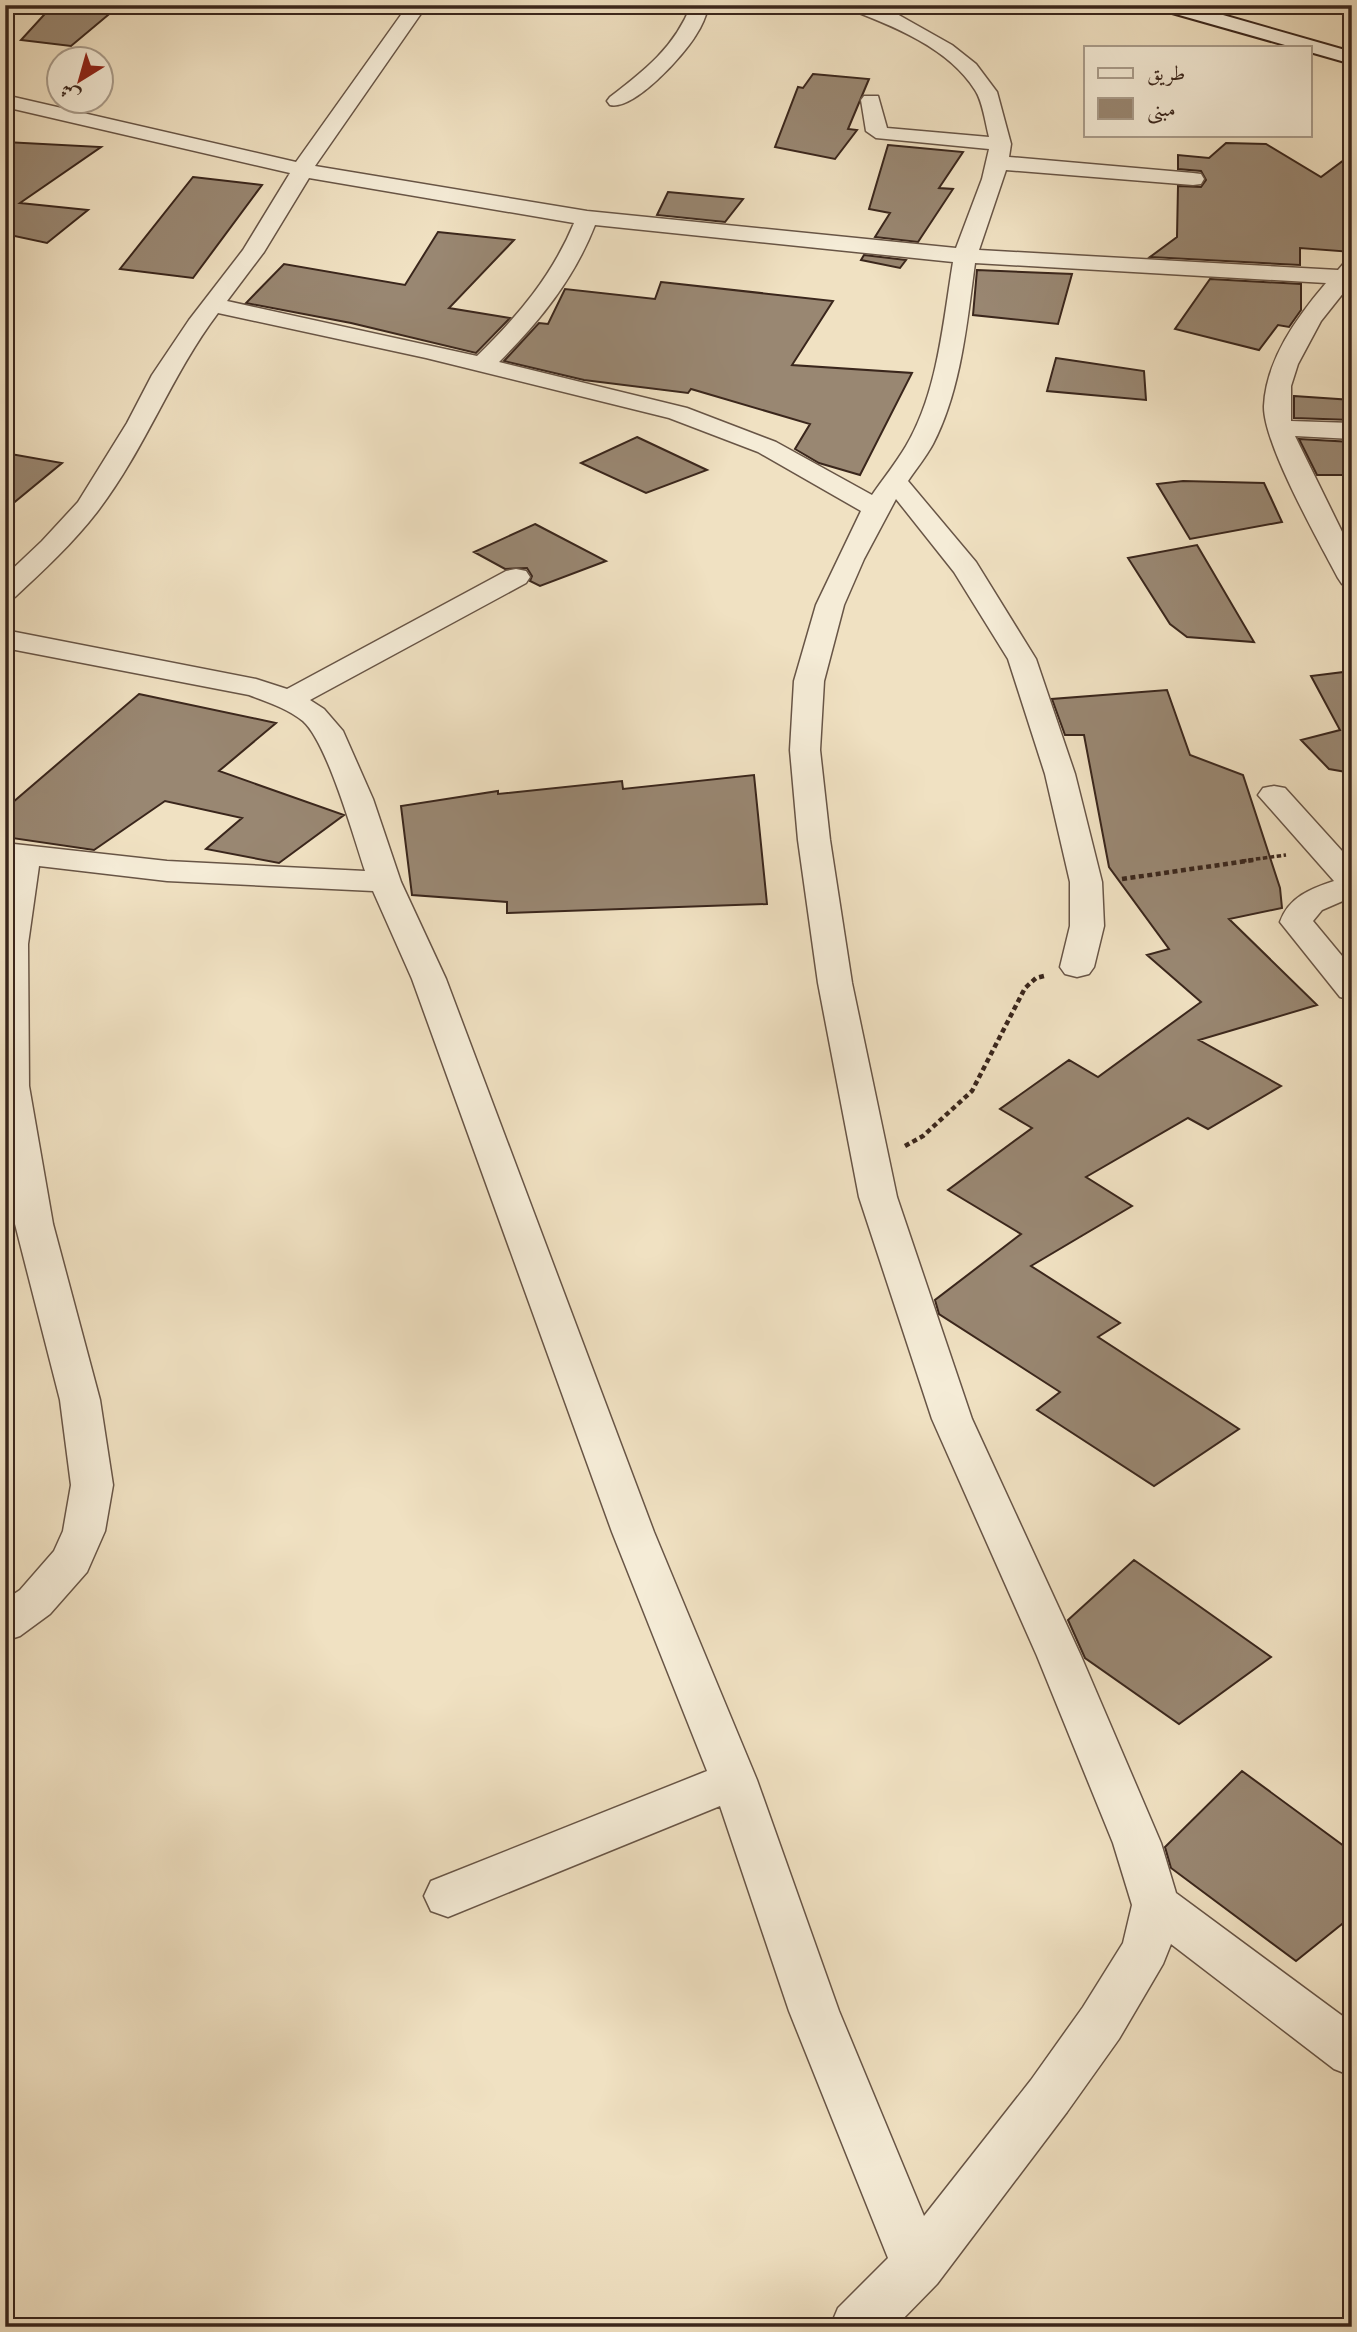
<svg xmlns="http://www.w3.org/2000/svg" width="1357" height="2332" viewBox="0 0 1357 2332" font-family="'Old Standard TT',Amiri,serif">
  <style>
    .building { fill: #998772; stroke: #3a261c; stroke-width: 2 }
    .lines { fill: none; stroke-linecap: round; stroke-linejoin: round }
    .street-casing { stroke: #685546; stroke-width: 3 }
    .secondary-casing { stroke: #3a261c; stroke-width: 4 }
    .path-far1 { stroke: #3a261c; stroke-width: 3.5; stroke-dasharray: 4.5 2.5; stroke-linecap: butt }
    .path { stroke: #3a261c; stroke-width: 4.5; stroke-dasharray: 5 3.5; stroke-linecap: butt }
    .street { fill: #f5ecd7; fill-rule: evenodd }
    .secondary { fill: #f5ecd7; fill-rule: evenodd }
  </style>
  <rect width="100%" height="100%" fill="#f0e1c2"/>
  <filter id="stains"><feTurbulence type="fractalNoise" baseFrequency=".00286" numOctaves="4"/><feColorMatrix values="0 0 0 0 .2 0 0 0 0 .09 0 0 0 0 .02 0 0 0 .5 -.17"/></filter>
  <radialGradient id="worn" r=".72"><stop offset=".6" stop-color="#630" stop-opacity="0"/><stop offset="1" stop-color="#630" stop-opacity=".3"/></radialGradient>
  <!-- building -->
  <path class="building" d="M53 5H120L71 46 21 40Z
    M813 74 869 79 848 129 857 130 835 159 775 147 798 87 803 88Z
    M5 142 101 147 20 203 88 210 47 243 5 234Z
    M1226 143 1266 144 1321 177 1352 154V252L1300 248V265L1150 257 1177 237 1178 186 1201 187 1206 180 1201 171 1178 169V155L1209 158Z
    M888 145 963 152 939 188 953 189 918 242 875 237 890 213 869 209Z
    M193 177 262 185 193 278 120 269Z
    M668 192 743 199 725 222 657 215Z
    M438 232 514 240 449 308 510 318 476 353 351 323 246 303 284 264 405 285Z
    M864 255 906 260 900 268 861 260Z
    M977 270 1072 274 1058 324 973 315Z
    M1210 279 1301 284V310L1289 327 1278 325 1259 350 1175 329Z
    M661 282 833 301 792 365 912 373 860 475 819 463 795 449 810 424 691 389 688 393 584 380 504 361 539 323 548 324 565 289 655 299Z
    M1056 358 1144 371 1146 400 1047 391Z
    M1294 396 1352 400V420L1294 418Z
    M637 437 707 470 646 493 581 463Z
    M1299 439 1352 442V475H1317Z
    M5 453 62 463 5 510Z
    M1183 481 1264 483 1282 522 1190 539 1157 484Z
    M535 524 606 561 540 586 530 581 532 576 527 568 505 569 474 552Z
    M1197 545 1254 642 1187 637 1170 624 1128 558Z
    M1352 671V773L1329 769 1301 740 1340 730 1311 676Z
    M1167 690 1190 755 1243 775 1280 888 1282 908 1229 919 1317 1005 1199 1040 1281 1086 1208 1129 1188 1118 1086 1177 1132 1206 1031 1266 1120 1323 1098 1337 1239 1429 1154 1486 1037 1410 1060 1392 939 1314 935 1300 1021 1234 948 1190 1032 1128 1000 1109 1069 1060 1098 1077 1201 1002 1147 955 1169 949 1109 867 1084 735H1065L1052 699Z
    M139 694 276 723 219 771 344 815 279 863 206 849 242 818 165 801 94 850 5 837V809Z
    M754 775 767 904 507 913V902L412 895 401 806 498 791V794L622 781 623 789Z
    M1134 1560 1271 1657 1179 1724 1085 1658 1068 1620Z
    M1242 1771 1352 1852V1916L1296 1961 1171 1868 1165 1847Z"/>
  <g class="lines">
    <!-- street casing -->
    <g class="street-casing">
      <path id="street" d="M408 5H427L315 166 587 211 956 248 982 179 989 149 876 138 866 131 861 100 864 96H878L887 128 989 137C985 122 983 102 975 90 949 48 893 26 849 9L847 5H874L897 14 952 45 976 64 997 92 1011 144 1009 157 1193 173 1201 174 1204 179 1201 184 1193 185 1006 170 979 250 1338 270 1344 263 1352 261V282L1321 321 1298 364 1291 386V421L1352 423V439L1295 436 1352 552V586L1342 584 1338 578C1319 542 1263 443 1264 406 1266 360 1297 317 1326 283L975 263C967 323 961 390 933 444 926 457 916 469 908 481L976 562 1036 659 1075 774 1102 882 1104 926 1094 967 1089 974 1077 977 1065 974 1060 967 1070 926V882L1045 774 1008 659 954 572 896 499 864 559 844 605 824 681 820 750 830 840 852 983 897 1197 972 1419 1081 1656 1161 1843 1176 1893 1352 2023V2076L1334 2069 1171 1944 1163 1964 1119 2039 1067 2112 937 2284 895 2327H830L838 2308 888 2258 789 2011 720 1806 448 1917 431 1911 424 1896 431 1881 707 1771 612 1532 412 979 373 891 167 881 39 866 28 944 29 1086 53 1224 100 1400 113 1485 105 1531 87 1572 50 1614 20 1636 5 1641V1600L20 1590 54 1551 63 1531 71 1485 60 1400 15 1224 5 1162V879L8 863H5V843L167 861 365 871C354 838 327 742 303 721 287 708 267 702 249 695L5 648V630L256 679 287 689 506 571 516 569 526 571 530 577 526 583 310 700 324 709 343 731 373 799 401 882 446 979 654 1532 757 1780 839 2011 924 2216 1031 2080 1083 2007 1123 1943 1132 1905 1113 1843 1037 1656 932 1419 859 1197 818 983 798 840 790 750 794 681 816 605 861 511 758 452 669 418 426 358 218 313C171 375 145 450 97 512 73 543 44 570 15 597L5 599V576L42 541 78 502 127 423 152 375 189 320 243 250 290 173 5 107V95L296 162ZM309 178 574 223C552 276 518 316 477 356L227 301 264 252ZM595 225 953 262C943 322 938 392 906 446 896 463 883 479 872 495L776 442 687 408 499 362C539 322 574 279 595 225Z
        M691 5H709C706 16 702 26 696 35 684 55 634 111 610 105L607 101 610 97C644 71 675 47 691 5Z
        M1274 786 1285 788 1352 862V897L1322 910 1313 921 1352 968V1000L1340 997 1280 922C1289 897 1310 889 1334 881L1258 795 1263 788Z"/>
    </g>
    <!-- secondary casing -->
    <g class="secondary-casing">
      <path id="secondary" d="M1155 5H1188L1352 52V64L1310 52V47H1292L1158 9Z"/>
    </g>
    <!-- path-far1 -->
    <path class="path-far1" d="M1242 861 1286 855"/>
    <!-- path -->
    <path class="path" d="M1122 879 1254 860
      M905 1146 923 1136 972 1091 1025 988 1036 978 1044 976"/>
    <!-- street -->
    <use href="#street" class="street"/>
    <!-- secondary -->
    <use href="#secondary" class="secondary"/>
  </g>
  <!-- margin -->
  <rect width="1357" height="2332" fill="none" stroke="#f0e1c2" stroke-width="28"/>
  <rect x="7" y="7" width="1343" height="2318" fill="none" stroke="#3a261c" stroke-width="3.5"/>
  <rect x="14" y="14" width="1329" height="2304" fill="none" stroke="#3a261c" stroke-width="2"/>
  <!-- legend -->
  <rect x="1084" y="46" width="228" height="91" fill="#f5ecd7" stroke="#aa9d8c" stroke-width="2"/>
  <rect x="1098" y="68" width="35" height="10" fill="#f5ecd7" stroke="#aa9d8c" stroke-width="2"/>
  <text x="1147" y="80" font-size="21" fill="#3a261c">طريق</text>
  <rect x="1098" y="98" width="35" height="21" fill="#998772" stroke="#aa9d8c" stroke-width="2"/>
  <text x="1147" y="116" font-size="21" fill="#3a261c">مبنى</text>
  <!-- north arrow -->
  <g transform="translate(80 80) rotate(217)"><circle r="33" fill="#f5ecd7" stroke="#aa9d8c" stroke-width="2"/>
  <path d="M0-5L12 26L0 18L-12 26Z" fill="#8f2418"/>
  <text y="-10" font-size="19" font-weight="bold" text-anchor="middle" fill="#3a261c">ش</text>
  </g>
  <rect width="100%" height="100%" filter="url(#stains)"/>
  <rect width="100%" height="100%" fill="url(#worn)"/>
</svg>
